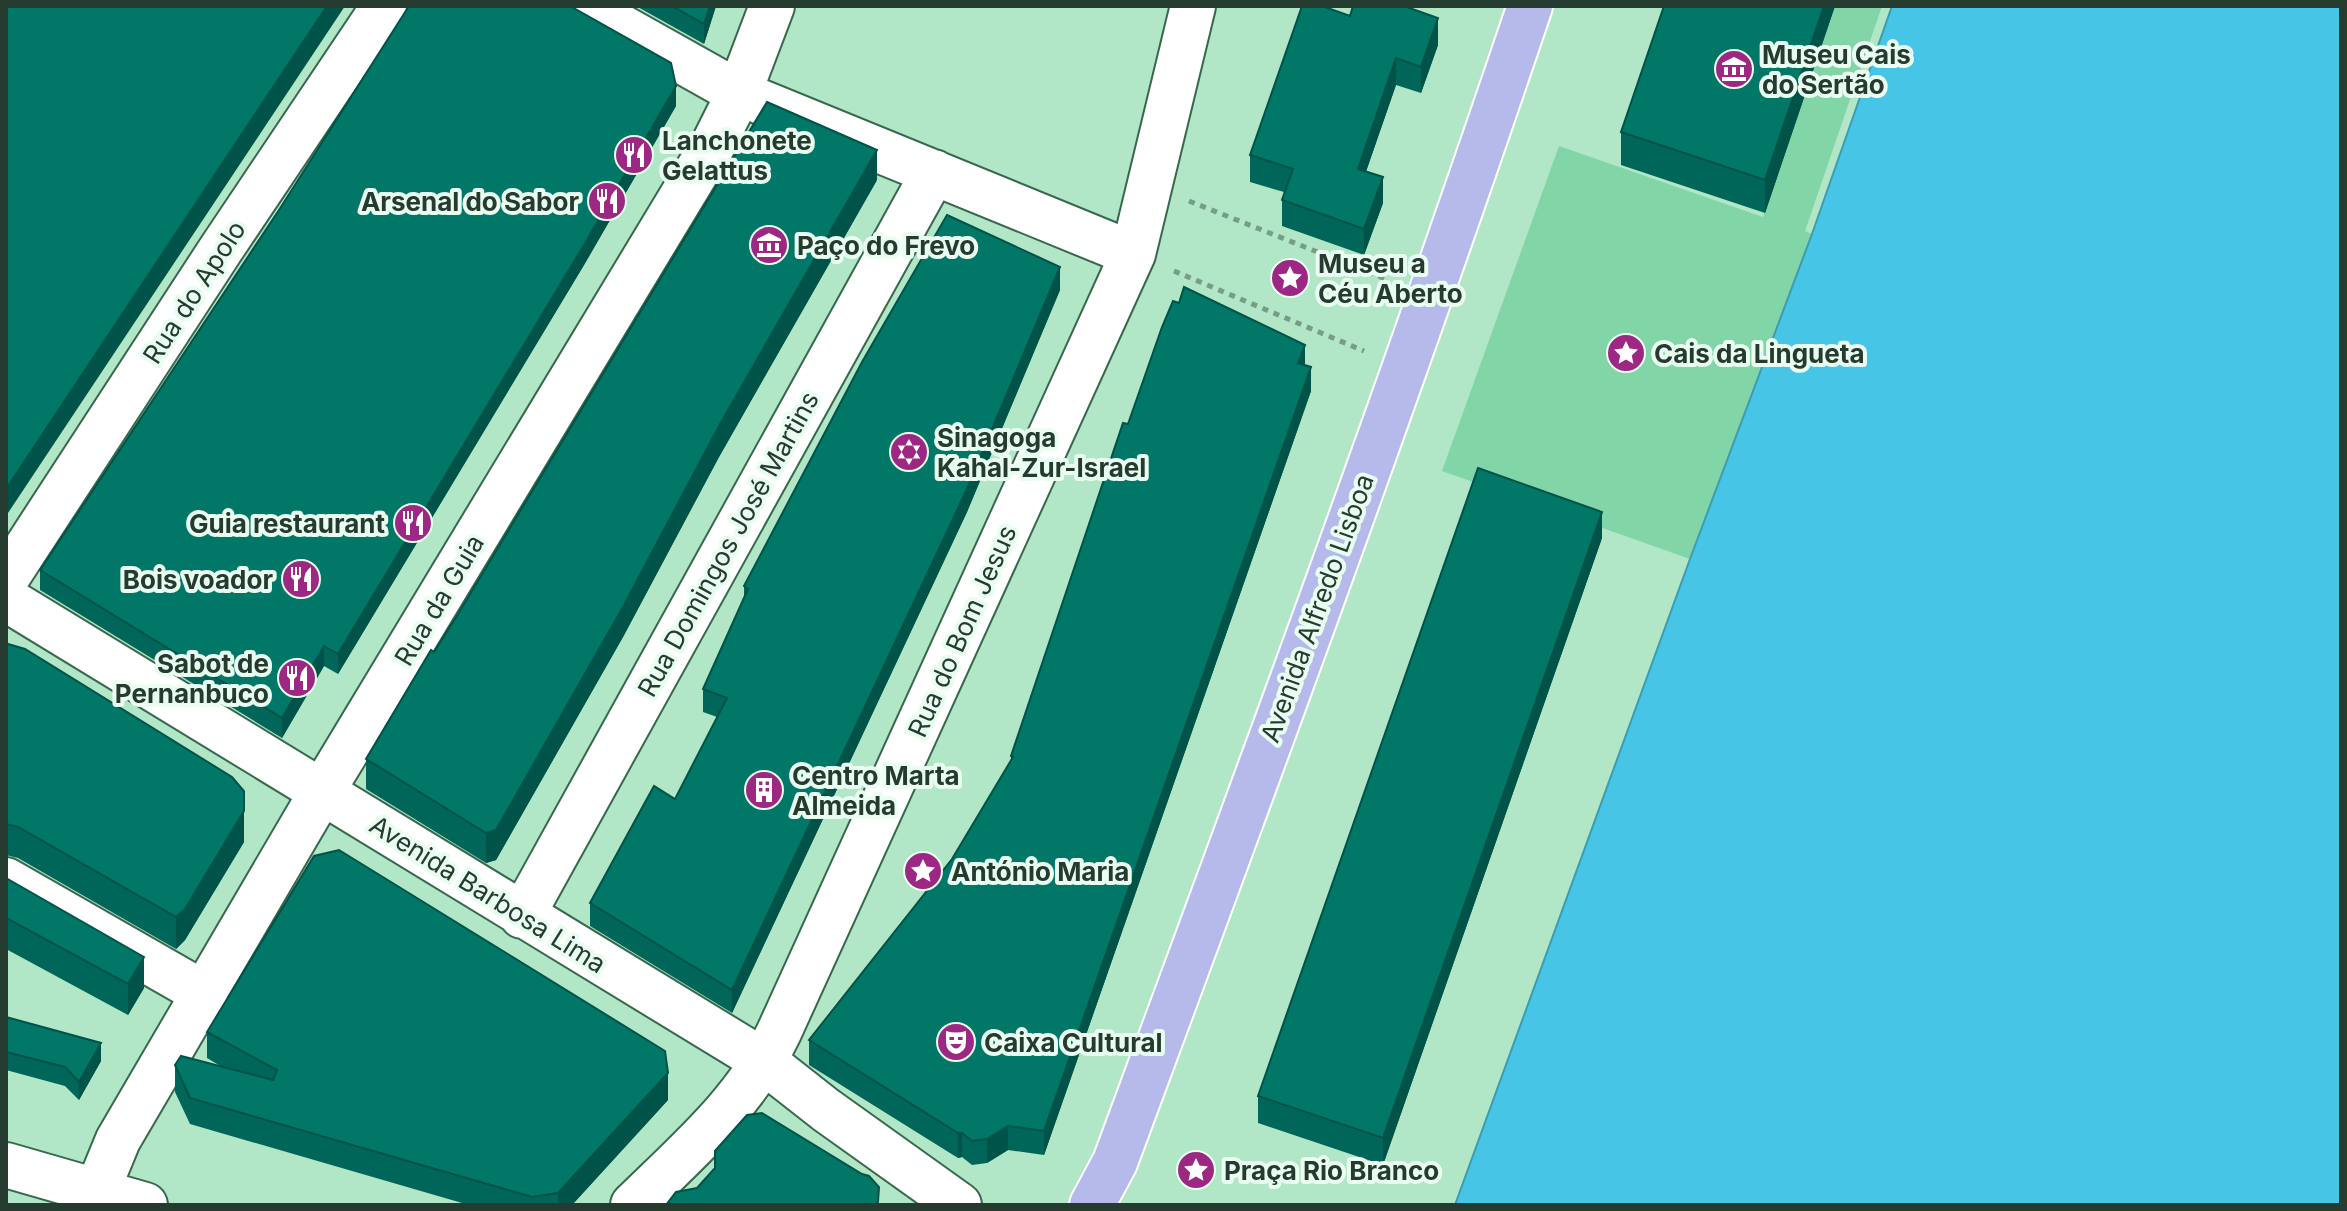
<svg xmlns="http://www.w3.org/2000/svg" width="2347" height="1211" viewBox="0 0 2347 1211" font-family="Inter,sans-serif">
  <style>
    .green { fill: #82d5a7 }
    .water { fill: #47c5e6; stroke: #3d9caf; stroke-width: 2 }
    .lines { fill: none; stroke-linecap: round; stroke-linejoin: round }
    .minor-casing { stroke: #37684d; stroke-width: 48 }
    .major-casing { stroke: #fff; stroke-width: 48 }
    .path { stroke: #769d86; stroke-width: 5; stroke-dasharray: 6 6; stroke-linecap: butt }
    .minor { stroke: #fff; stroke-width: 44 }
    .major { stroke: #b5baeb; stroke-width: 44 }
    .wall { fill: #006659 }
    .shaded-wall { fill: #005348 }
    .building { fill: #007767; stroke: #005348; stroke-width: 2 }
    .labels { text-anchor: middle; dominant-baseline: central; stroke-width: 8; stroke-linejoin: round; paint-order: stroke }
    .poi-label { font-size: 26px; font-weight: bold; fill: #263b2f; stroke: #e9fef1; text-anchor: start }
    .street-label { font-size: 26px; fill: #263b2f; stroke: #e9fef1 }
  </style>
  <rect width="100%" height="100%" fill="#b1e6c6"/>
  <!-- green -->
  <path class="green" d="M1835 6H1882L1805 231 1812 234 1690 559 1442 471 1559 146 1763 217Z"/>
  <!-- water -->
  <path class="water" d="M1892 6H2341V1205H1455L1690 559 1812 234Z"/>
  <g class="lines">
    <!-- minor casing -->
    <g class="minor-casing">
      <path id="minor" d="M584 6 739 93 1133 254
        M6 579 221 249 384 6
        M6 599 765 1062 826 1110 959 1205
        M6 880 205 994
        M522 916 934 172
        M6 1165 145 1205
        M96 1205 97 1191 118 1140 317 800 714 143 739 93 772 6
        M633 1205C688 1151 746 1102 779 1032L1133 254 1193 6"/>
    </g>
    <!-- major casing -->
    <g class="major-casing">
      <path id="major" d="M1092 1205 1115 1162C1257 779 1399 394 1530 6"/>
    </g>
    <!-- path -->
    <path class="path" d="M1189 201 1388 280
      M1174 271 1364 351"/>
    <!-- minor -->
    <use href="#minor" class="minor"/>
    <!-- major -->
    <use href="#major" class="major"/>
  </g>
  <!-- wall -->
  <path class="wall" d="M636 6H716L704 44Z
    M1664 6H1835L1765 213 1621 165V132Z
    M1350 16 1438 45 1421 93 1396 85 1366 171 1383 203 1364 255 1282 226V200L1284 192 1250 182V155Z
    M676 106 584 265 338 674 324 666 282 738 40 590V570L279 210Z
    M877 180 719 457 623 637 496 860 486 863 366 789V759L434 652Z
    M1060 290 967 512 732 1013 590 926V903L675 799 717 717 703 712V689L744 600V586Z
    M1305 365 1311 391 1044 1155 1008 1150 987 1163 972 1165 962 1157 958 1158 809 1065V1040L952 859 1011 760V756L1128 424Z
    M1602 538 1383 1165 1258 1123V1096Z
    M6 645 244 842 185 940 176 949 18 858 6 855Z
    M6 878 144 988 128 1015 6 949Z
    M6 1017 101 1061 79 1100 65 1086 6 1070Z
    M207 1032 668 1100 572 1205H469L190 1124 175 1092V1065L222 1067 207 1058Z"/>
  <!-- shaded-wall -->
  <path class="shaded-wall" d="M327 6H345L6 516V489Z
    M710 6H716L704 44V24Z
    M1824 6H1835L1765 213V180Z
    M1438 18V45L1421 93V67Z
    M1396 58V85L1358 195V169Z
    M676 86V106L584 265 338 674V654Z
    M877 150V180L719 457 623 637 496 860 486 863V833Z
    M1383 177V203L1364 255V229Z
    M1060 267V290L967 512 732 1013V990Z
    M1305 345V369L1298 363Z
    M1311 367V391L1044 1155V1131Z
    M1602 512V538L1383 1165V1138Z
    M324 646V666L282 738V718Z
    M244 811V842L185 940 176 949V917Z
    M144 957V988L128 1015V984Z
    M101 1043V1061L79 1100V1082Z
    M668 1073V1100L572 1205H558V1193Z
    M1008 1126V1150L987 1163V1139Z
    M958 1133H962V1157L958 1158Z"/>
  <!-- building -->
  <path class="building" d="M6 6H327L6 489Z
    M409 6H570L671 63 676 86 584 245 338 654 324 646 282 718 40 570 279 210Z
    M672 6H710L704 24Z
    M1302 6H1322L1350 16 1353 6H1404L1438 18 1421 67 1396 58 1358 169 1383 177 1364 229 1282 200 1293 169 1250 155Z
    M1664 6H1824L1765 180 1621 132Z
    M767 102 877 150 719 426 623 607 496 830 486 833 366 759 431 650 434 652 458 614Z
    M947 215 1060 267 967 489 732 990 590 903 654 786 675 799 727 698 703 689 748 589 744 586 862 362Z
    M1184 287 1305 345 1298 363 1311 367 1044 1131 1008 1126 987 1139 972 1141 962 1133H958L809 1040 952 859 1013 757 1011 756 1123 423 1128 424 1162 327 1173 301 1179 303Z
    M1478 468 1602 512 1383 1138 1258 1096Z
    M8 644 25 649 232 777 244 791V811L185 909 176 917 18 827 6 824V645Z
    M339 850 665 1051 668 1073 558 1193 532 1197 190 1098 175 1065 181 1056 273 1080 277 1070 207 1032 314 856Z
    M6 878 144 957 128 984 6 918Z
    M6 1017 101 1043 79 1082 65 1067 6 1052Z
    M762 1113 862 1174 869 1176 879 1187 878 1202 875 1205H666L676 1192 697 1188 715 1168V1151L747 1115Z"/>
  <!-- icons -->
  <defs>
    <g id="museum-disc" transform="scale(2)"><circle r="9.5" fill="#9d2883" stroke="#e9fef1"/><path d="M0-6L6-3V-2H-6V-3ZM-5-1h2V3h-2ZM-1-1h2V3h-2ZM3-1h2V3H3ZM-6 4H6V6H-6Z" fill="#fff"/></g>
    <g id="restaurant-disc" transform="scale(2)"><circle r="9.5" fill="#9d2883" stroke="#e9fef1"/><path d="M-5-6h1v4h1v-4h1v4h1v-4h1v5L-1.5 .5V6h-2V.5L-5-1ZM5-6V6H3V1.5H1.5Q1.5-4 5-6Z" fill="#fff"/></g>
    <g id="sight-disc" transform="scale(2)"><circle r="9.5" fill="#9d2883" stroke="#e9fef1"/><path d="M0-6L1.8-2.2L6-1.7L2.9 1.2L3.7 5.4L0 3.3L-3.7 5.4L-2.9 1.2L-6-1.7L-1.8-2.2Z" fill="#fff"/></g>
    <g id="synagogue-disc" transform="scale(2)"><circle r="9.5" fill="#9d2883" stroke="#e9fef1"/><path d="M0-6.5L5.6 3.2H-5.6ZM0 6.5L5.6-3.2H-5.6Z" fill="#fff"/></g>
    <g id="building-disc" transform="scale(2)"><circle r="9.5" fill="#9d2883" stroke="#e9fef1"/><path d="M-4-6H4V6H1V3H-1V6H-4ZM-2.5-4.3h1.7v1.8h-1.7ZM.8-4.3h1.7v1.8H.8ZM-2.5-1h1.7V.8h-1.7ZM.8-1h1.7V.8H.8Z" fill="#fff"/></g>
    <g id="theatre-disc" transform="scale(2)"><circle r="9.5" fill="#9d2883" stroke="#e9fef1"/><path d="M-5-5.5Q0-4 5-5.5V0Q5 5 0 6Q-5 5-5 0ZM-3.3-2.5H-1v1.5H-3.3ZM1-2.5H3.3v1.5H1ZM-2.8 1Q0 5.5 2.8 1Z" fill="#fff"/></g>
  </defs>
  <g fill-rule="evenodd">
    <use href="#museum-disc" x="1734" y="69"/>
    <use href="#restaurant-disc" x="634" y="155"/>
    <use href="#restaurant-disc" x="607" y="201"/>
    <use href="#museum-disc" x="769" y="245"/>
    <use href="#sight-disc" x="1290" y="278"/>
    <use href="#sight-disc" x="1626" y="353"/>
    <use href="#synagogue-disc" x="909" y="452"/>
    <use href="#restaurant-disc" x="413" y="523"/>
    <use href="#restaurant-disc" x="301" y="579"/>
    <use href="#restaurant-disc" x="297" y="678"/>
    <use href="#building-disc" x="764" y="790"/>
    <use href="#sight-disc" x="923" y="871"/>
    <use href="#theatre-disc" x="956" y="1042"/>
    <use href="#sight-disc" x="1196" y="1170"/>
  </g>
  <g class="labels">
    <!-- poi labels -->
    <g class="poi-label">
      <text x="1762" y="54">Museu Cais<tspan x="1762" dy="30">do Sertão</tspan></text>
      <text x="662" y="140">Lanchonete<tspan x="662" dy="30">Gelattus</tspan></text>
      <text x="579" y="201" text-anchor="end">Arsenal do Sabor</text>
      <text x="797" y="245">Paço do Frevo</text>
      <text x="1318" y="263">Museu a<tspan x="1318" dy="30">Céu Aberto</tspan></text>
      <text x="1654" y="353">Cais da Lingueta</text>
      <text x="937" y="437">Sinagoga<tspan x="937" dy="30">Kahal-Zur-Israel</tspan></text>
      <text x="385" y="523" text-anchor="end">Guia restaurant</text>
      <text x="273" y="579" text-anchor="end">Bois voador</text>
      <text x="269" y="663" text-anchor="end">Sabot de<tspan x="269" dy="30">Pernanbuco</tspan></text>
      <text x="792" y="775">Centro Marta<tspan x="792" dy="30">Almeida</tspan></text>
      <text x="951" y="871">António Maria</text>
      <text x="984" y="1042">Caixa Cultural</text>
      <text x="1224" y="1170">Praça Rio Branco</text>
    </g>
    <!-- street labels -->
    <g class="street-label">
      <text transform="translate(194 292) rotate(-57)">Rua do Apolo</text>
      <text transform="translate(728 544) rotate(-61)">Rua Domingos José Martins</text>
      <text transform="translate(439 600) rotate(-59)">Rua da Guia</text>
      <text transform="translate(1317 608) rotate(-70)">Avenida Alfredo Lisboa</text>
      <text transform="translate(962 631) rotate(-66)">Rua do Bom Jesus</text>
      <text transform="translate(488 894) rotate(32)">Avenida Barbosa Lima</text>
    </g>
  </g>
  <!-- border -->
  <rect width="2347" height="1211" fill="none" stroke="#263b2f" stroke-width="16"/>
</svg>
